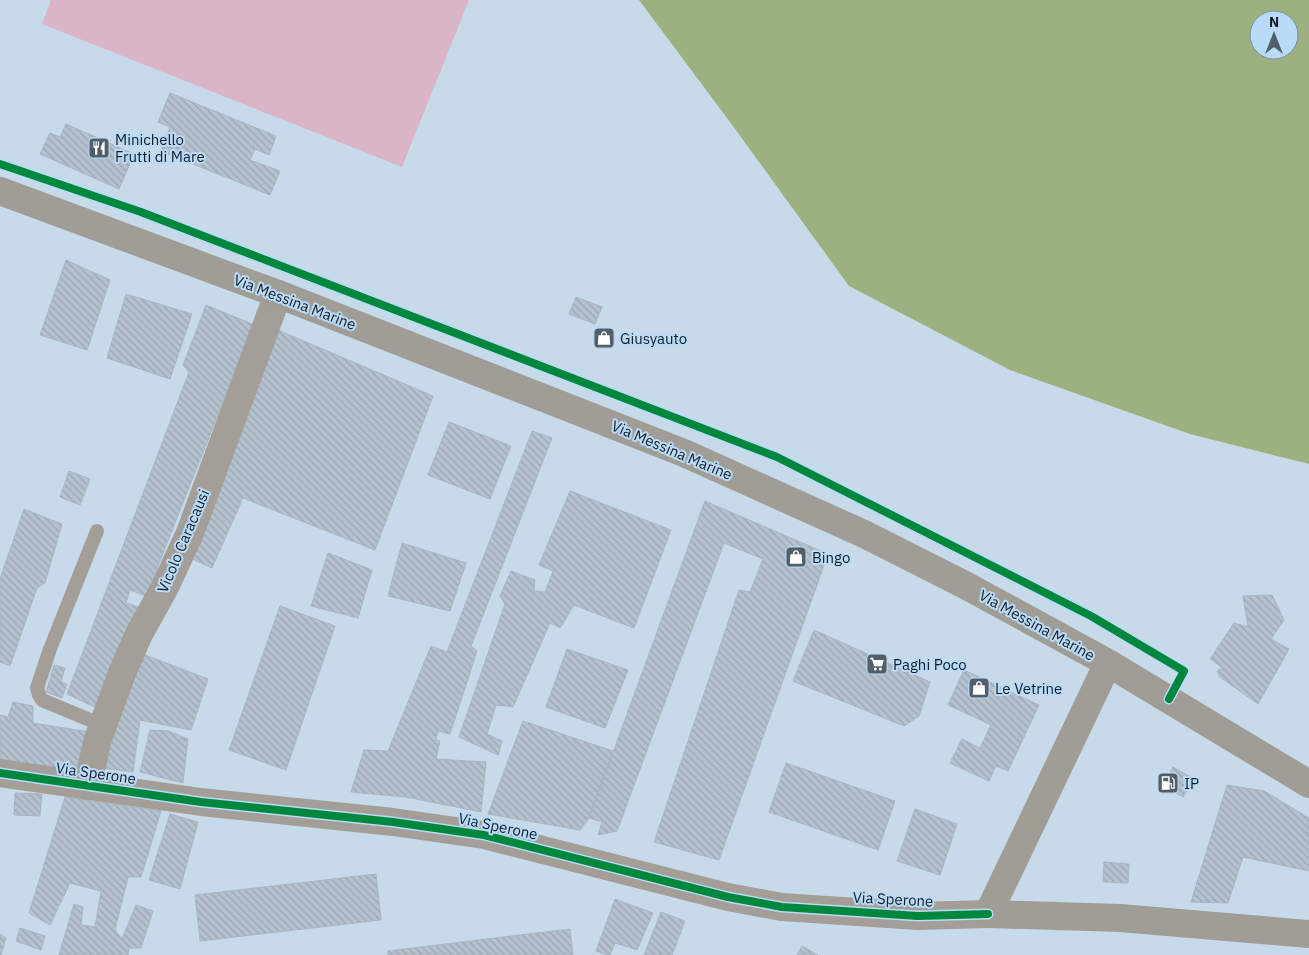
<svg xmlns="http://www.w3.org/2000/svg" width="1309" height="955" viewBox="0 0 1309 955" font-family="'IBM Plex Sans',sans-serif">
  <style>
    .garden { fill: #dab4c7 }
    .water { fill: #9cb180; fill-rule: evenodd }
    .building { fill: url(#building-back-hatch); stroke: #a7b5c1 }
    .lines { fill: none; stroke-linecap: round; stroke-linejoin: round }
    .lane { stroke: #a49e99; stroke-width: 14 }
    .street { stroke: #a49e99; stroke-width: 28 }
    .secondary { stroke: #a09d97; stroke-width: 28 }
    .cycleway-casing { stroke: #b9dbf7; stroke-width: 11 }
    .cycleway { stroke: #00873e; stroke-width: 8 }
    .labels { text-anchor: middle; dominant-baseline: central; stroke-width: 4; stroke-linejoin: round; paint-order: stroke }
    .poi-label { font-size: 15px; fill: #111d27; stroke: #b9dbf7; text-anchor: start }
    .street-label { font-size: 15px; fill: #111d27; stroke: #b9dbf7 }
  </style>
  <defs>
    <pattern id="building-back-hatch" width="6" height="6" patternUnits="userSpaceOnUse" patternTransform="scale(1.25)"><rect width="6" height="6" fill="#b3c2ce"/><path d="M-1 5l2 2M0 0l6 6M5-1l2 2" fill="none" stroke="#99a6b1"/></pattern>
  </defs>
  <rect width="100%" height="100%" fill="#c7dae9"/>
  <!-- garden -->
  <path class="garden" d="M51 0H469L402 167 42 24Z"/>
  <!-- water -->
  <path class="water" d="M639 0H1309V464L1190 434 1010 370 849 286 730 122ZM1259 20H1289V50H1259Z"/>
  <!-- building -->
  <path class="building" d="M170 93 276 136 269 155 255 149 250 160 280 171 270 195 161 151 170 127 158 122Z
    M66 124 134 154 119 189 40 154 50 133 60 137Z
    M66 260 110 280 87 350 40 335Z
    M126 294 192 314 170 379 107 358Z
    M576 297 602 307 595 324 569 314Z
    M206 305 252 324 242 354 146 596 130 590 126 603 143 608 103 711 67 694 189 372 183 365Z
    M278 330 433 396 375 550 243 498 212 568 188 557Z
    M449 422 511 446 490 499 428 475Z
    M532 431 552 438 471 646 477 651 450 734 438 731 436 740 440 741 436 759 486 762 481 812 406 797 351 792 364 750 388 751 431 646 447 652Z
    M69 471 90 479 80 505 60 497Z
    M570 491 671 530 634 628 574 605 560 628 550 623 513 707 496 705 487 734 502 741 498 755 459 737 505 604 500 596 511 571 535 580 534 591 545 592 553 571 539 565Z
    M705 501 828 554 719 860 654 842 739 590 750 592 763 559 724 543 617 831 598 835 602 822 589 818Z
    M24 509 62 524 45 583 37 588 10 666 0 662V579Z
    M402 543 466 563 450 611 388 596Z
    M328 553 372 570 358 618 311 606Z
    M1272 595 1284 620 1271 639 1289 649 1258 704 1220 677 1217 671 1223 668 1210 659 1234 623 1248 627 1243 596Z
    M280 606 335 626 286 770 229 750Z
    M814 630 930 682 919 716 904 726 793 681Z
    M567 649 628 670 605 728 546 707Z
    M145 655 208 679 191 730 140 720 133 772 102 768 133 659Z
    M54 665 65 668 61 682 67 684 62 698 46 692Z
    M964 670 1039 705 1008 771 996 766 989 781 950 763 962 739 980 748 991 725 948 705Z
    M13 702 33 706V723L90 732 83 774 0 759V715L8 717Z
    M523 721 613 751 589 818 580 830 488 814Z
    M150 730 168 731 188 739 183 783 140 772Z
    M786 763 895 801 878 850 769 812Z
    M1173 767 1194 779 1183 797 1163 785Z
    M1227 785 1264 791 1309 818V871L1243 857 1228 903 1191 902Z
    M15 793 42 794 40 816 14 815Z
    M65 797 161 811 141 877H128L115 930 122 939 136 905 153 911 141 948H129L128 955H59L74 904 83 907 81 925 95 927 101 891 70 883 50 925 29 913Z
    M915 809 957 824 940 875 897 861Z
    M170 814 198 822 180 889 149 880Z
    M1104 862 1129 864 1128 883 1103 882Z
    M376 874 381 920 200 941 195 895Z
    M615 899 653 913 637 950 615 943 610 955H607L596 951Z
    M661 912 685 921 672 955H644Z
    M20 928 45 936 41 950 16 941Z
    M570 929 573 955H388V951Z
    M0 934 6 938 1 955H0Z
    M802 946 818 955H797Z"/>
  <g class="lines">
    <!-- lane -->
    <path class="lane" d="M97 531 50 649 37 688 39 695 42 700 102 725"/>
    <!-- street -->
    <path class="street" d="M0 773 201 802 393 822 484 835 728 897 782 907 918 916 988 914
      M87 786 98 739 122 673 139 634 164 589 190 533 278 294"/>
    <!-- secondary -->
    <path class="secondary" d="M0 191 278 294 684 453 864 534 965 585 1108 663 1309 784
      M1108 663 988 914 1120 918 1309 934"/>
    <!-- cycleway casing -->
    <g class="cycleway-casing">
      <path id="cycleway" d="M0 164 141 212 777 457 1091 616 1184 671 1169 699
        M0 773 201 802 393 822 484 835 728 897 782 907 918 916 988 914"/>
    </g>
    <!-- cycleway -->
    <use href="#cycleway" class="cycleway"/>
  </g>
  <!-- icons -->
  <defs>
    <g id="restaurant-square" transform="scale(1.125)"><rect x="-9" y="-9" width="18" height="18" rx="4" fill="#515f6b" stroke="#b9dbf7"/><path d="M-5-6h1v4h1v-4h1v4h1v-4h1v5L-1.5 .5V6h-2V.5L-5-1ZM5-6V6H3V1.5H1.5Q1.5-4 5-6Z" fill="#fff"/></g>
    <g id="shop-square" transform="scale(1.125)"><rect x="-9" y="-9" width="18" height="18" rx="4" fill="#515f6b" stroke="#b9dbf7"/><path d="M-5-2.5h2.3a2.7 3.5 0 0 1 5.4 0H5L5.5 6h-11ZM-1.5-2.5h3a1.5 2.3 0 0 0-3 0Z" fill="#fff"/></g>
    <g id="supermarket-square" transform="scale(1.125)"><rect x="-9" y="-9" width="18" height="18" rx="4" fill="#515f6b" stroke="#b9dbf7"/><path d="M-6-5.5h2.5l.6 2H6L4.5 2H-2.5L-4.4-4H-6ZM-1.5 3.2a1.3 1.3 0 1 0 .1 0ZM3 3.2a1.3 1.3 0 1 0 .1 0Z" fill="#fff"/></g>
    <g id="fuel-square" transform="scale(1.125)"><rect x="-9" y="-9" width="18" height="18" rx="4" fill="#515f6b" stroke="#b9dbf7"/><path d="M-5.5-6h7V0h2V4h1.3V-2.5L3-4.5l.8-.8L6-3V5H2.5V1h-1V6h-7ZM-4.2-4.7v3.2H.2V-4.7Z" fill="#fff"/></g>
  </defs>
  <g fill-rule="evenodd">
    <use href="#restaurant-square" x="99" y="148"/>
    <use href="#shop-square" x="604" y="338"/>
    <use href="#shop-square" x="796" y="557"/>
    <use href="#supermarket-square" x="877" y="664"/>
    <use href="#shop-square" x="979" y="688"/>
    <use href="#fuel-square" x="1168" y="783"/>
  </g>
  <g class="labels">
    <!-- poi labels -->
    <g class="poi-label">
      <text x="115" y="139">Minichello<tspan x="115" dy="17">Frutti di Mare</tspan></text>
      <text x="620" y="338">Giusyauto</text>
      <text x="812" y="557">Bingo</text>
      <text x="893" y="664">Paghi Poco</text>
      <text x="995" y="688">Le Vetrine</text>
      <text x="1184" y="783">IP</text>
    </g>
    <!-- street labels -->
    <g class="street-label">
      <text transform="translate(295 302) rotate(21)">Via Messina Marine</text>
      <text transform="translate(672 450) rotate(23)">Via Messina Marine</text>
      <text transform="translate(183 541) rotate(-67)">Vicolo Caracausi</text>
      <text transform="translate(1037 625) rotate(29)">Via Messina Marine</text>
      <text transform="translate(96 773) rotate(8)">Via Sperone</text>
      <text transform="translate(498 826) rotate(12)">Via Sperone</text>
      <text transform="translate(893 899) rotate(3)">Via Sperone</text>
    </g>
  </g>
  <!-- north arrow -->
  <g transform="translate(1274 35)"><circle r="24" fill="#b9dbf7" stroke="#768fa4"/>
  <path d="M0-4L9 19L0 12L-9 19Z" fill="#515f6b"/>
  <text y="-8" font-size="14" font-weight="bold" text-anchor="middle" fill="#111d27">N</text>
  </g>
</svg>
